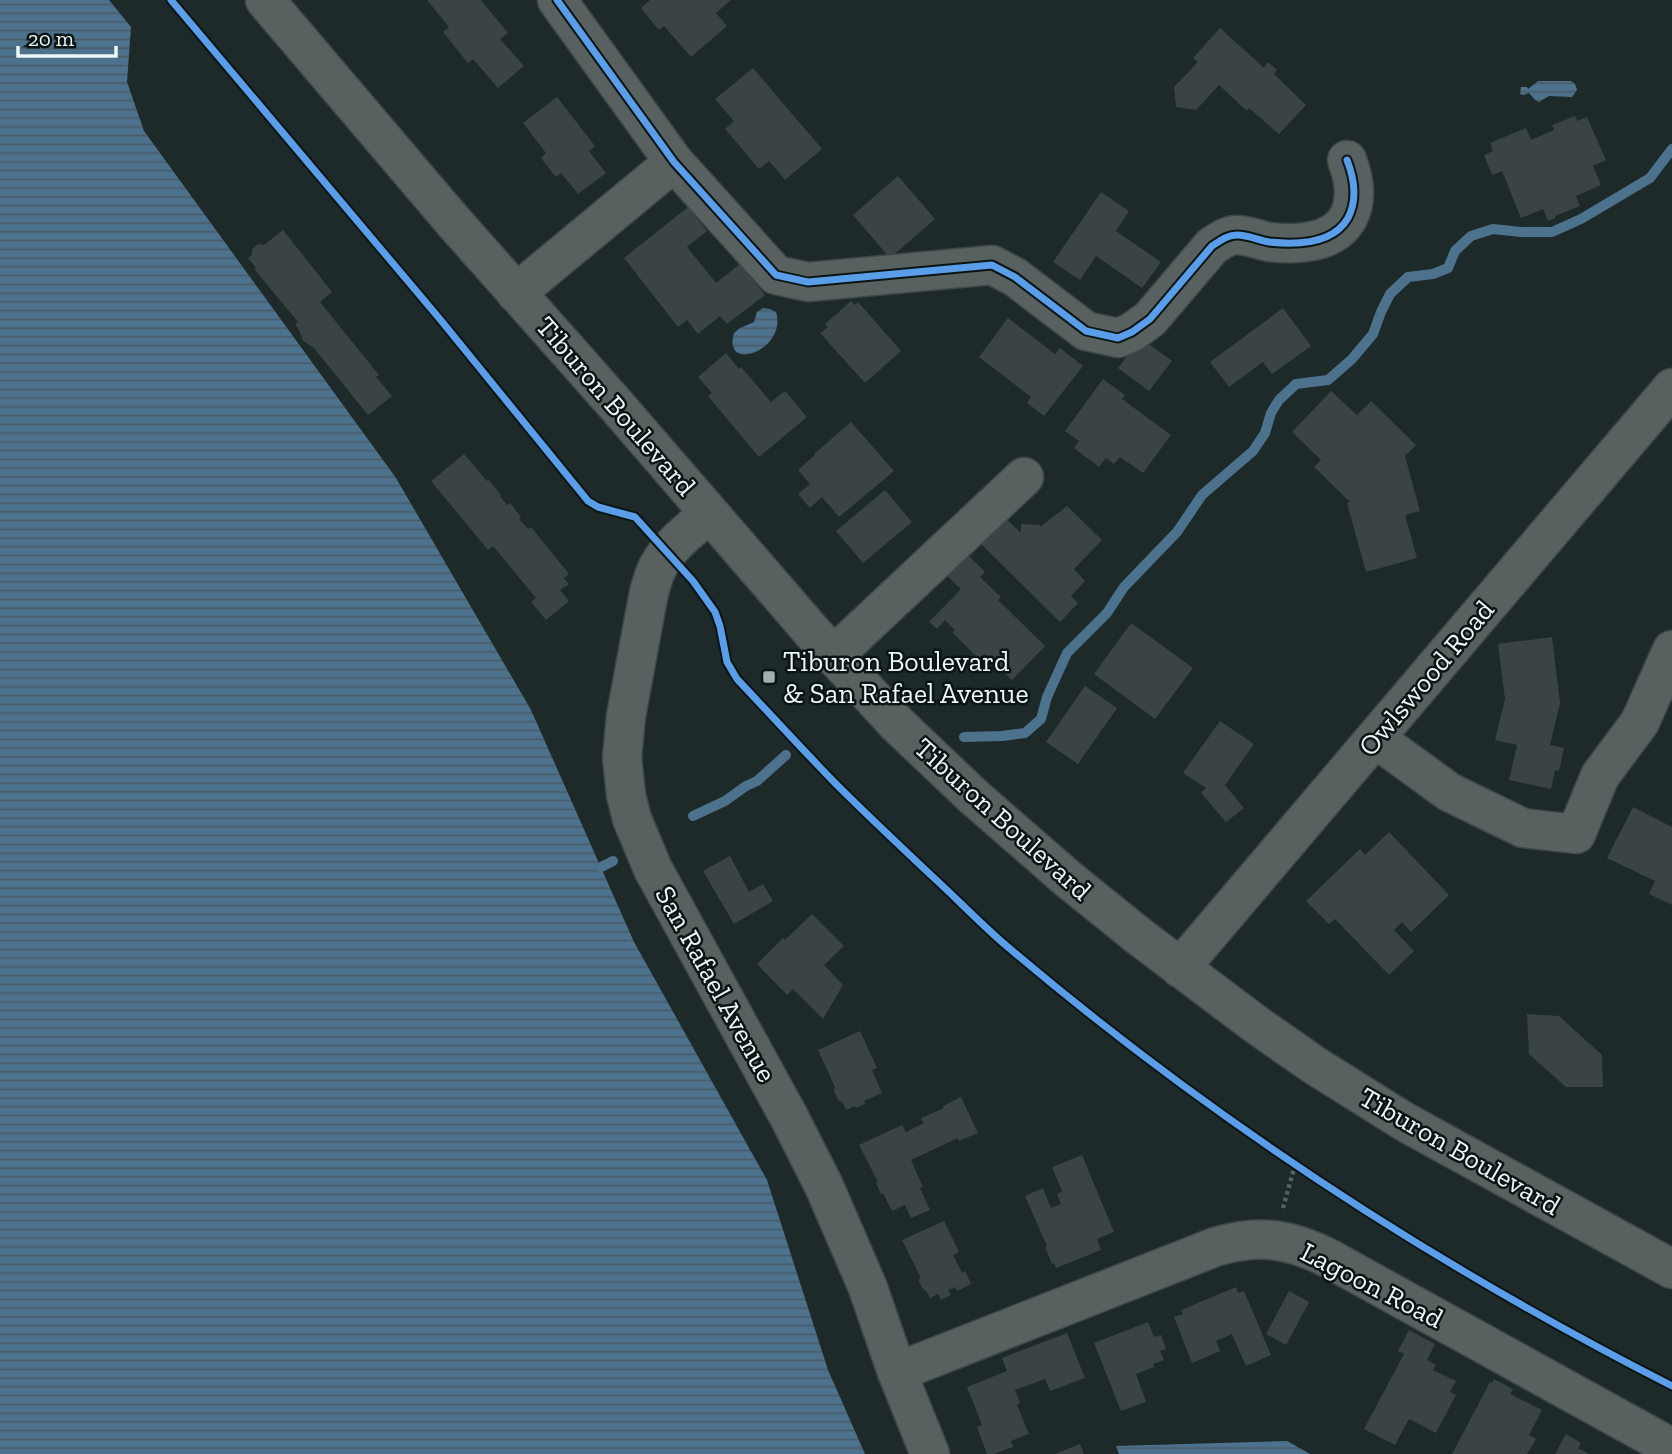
<svg xmlns="http://www.w3.org/2000/svg" width="1672" height="1454" viewBox="0 0 1672 1454" font-family="'Zilla Slab',serif">
  <style>
    .water { fill: url(#water-rules) }
    .lines { fill: none; stroke-linecap: round; stroke-linejoin: round }
    .stream { stroke: #4d728e; stroke-width: 10 }
    .building { fill: #3a4445 }
    .minor-casing { stroke: #3d4847; stroke-width: 41 }
    .tertiary-casing { stroke: #3d4847; stroke-width: 41 }
    .secondary-casing { stroke: #3d4847; stroke-width: 41 }
    .path { stroke: #596262; stroke-width: 4.5; stroke-dasharray: 3.5 3.5; stroke-linecap: butt }
    .minor { stroke: #586160; stroke-width: 38 }
    .tertiary { stroke: #586160; stroke-width: 38 }
    .secondary { stroke: #586160; stroke-width: 38 }
    .cycleway-casing { stroke: #0b1514; stroke-width: 11 }
    .cycleway { stroke: #5a9eea; stroke-width: 7 }
    .poi-dot { fill: #a2afae; stroke: #0b1514; stroke-width: 2.5 }
    .labels { text-anchor: middle; dominant-baseline: central; stroke-width: 5; stroke-linejoin: round; paint-order: stroke }
    .street-label { font-size: 28px; fill: #eaf7f6; stroke: #0b1514 }
    .poi-label { font-size: 28px; fill: #eaf7f6; stroke: #0b1514; text-anchor: start }
  </style>
  <defs>
    <pattern id="water-rules" width="6" height="5" patternUnits="userSpaceOnUse" patternTransform="scale(1.75)"><rect width="6" height="5" fill="#4d728e"/><path d="M0 2.5h6" fill="none" stroke="#495c69"/></pattern>
  </defs>
  <rect width="100%" height="100%" fill="#1d2a29"/>
  <!-- water -->
  <path class="water" d="M0 0H109L131 27 127 82 144 131 396 478 531 710 634 942 767 1180 828 1370 865 1454H0Z
    M1538 81H1571L1575 84 1577 90 1572 97 1549 96 1539 102 1535 100 1529 93 1523 95 1520 94 1521 87H1527L1528 89Z
    M763 308 770 309 776 312C788 350 722 374 734 333L740 328 754 322 757 312Z
    M1287 1441 1310 1454H1119L1116 1446Z"/>
  <g class="lines">
    <!-- stream -->
    <path class="stream" d="M964 737 1002 736 1025 733 1041 719 1047 697 1067 653 1107 613 1124 587 1177 532 1202 495 1253 451 1265 433 1271 413 1279 400 1296 384 1328 380 1352 359 1373 334 1381 312 1390 294 1408 277 1433 274 1448 268 1455 251 1471 236 1493 229 1521 232H1552L1581 219 1650 178 1672 149
      M693 816 725 801 746 786 757 781 786 755
      M601 867 613 861"/>
  </g>
  <!-- building -->
  <path class="building" d="M427 0H481L508 33 500 39 524 66 498 88 473 59 468 63 443 32 449 27Z
    M650 0H731L716 13 727 26 691 57 664 26 659 30 641 8Z
    M1220 28 1264 68 1268 62 1277 70 1274 74 1306 105 1279 134 1249 108 1247 111 1219 85 1196 110 1176 107 1174 87 1198 62 1193 58Z
    M753 68 822 149 785 180 769 161 759 169 725 129 734 121 715 99Z
    M557 97 595 146 589 151 606 173 578 194 561 173 556 177 541 158 546 153 523 123Z
    M1575 116 1577 121 1587 117 1606 160 1593 166 1601 185 1576 196 1580 206 1555 216V218L1548 221 1543 209 1521 218 1502 171 1492 175 1484 155 1493 151 1490 143 1526 128 1531 140 1554 130 1552 125Z
    M898 176 935 219 890 258 853 215Z
    M1101 192 1129 211 1116 231 1161 262 1142 288 1096 256 1080 280 1053 262Z
    M688 207 707 231 687 247 716 283 740 264 765 295 727 324 720 316 698 334 687 320 678 327 624 258Z
    M283 230 332 292 320 302 379 375 376 377 392 396 368 415 314 348 303 341 299 330 295 324 298 322 254 269 256 268 248 258 252 255V249L258 244 264 245Z
    M851 301 855 305 858 302 901 351 865 383 820 333 828 327 825 324Z
    M1283 308 1311 346 1272 374 1263 362 1229 387 1210 362Z
    M1008 318 1055 354 1060 348 1083 366 1044 416 1027 403 1031 397 979 357Z
    M1141 338 1172 361 1149 391 1118 368Z
    M726 353 739 369 741 367 771 402 785 391 807 417 759 457 708 396 712 393 698 377Z
    M1103 379 1125 395 1122 399 1171 435 1143 473 1120 457 1114 464 1106 458 1099 467 1074 448 1079 441 1065 431Z
    M1331 391 1357 415 1371 401 1416 445 1405 456 1420 511 1405 515 1417 558 1366 572 1347 503 1350 502 1314 467 1321 460 1292 432Z
    M851 422 894 471 839 517 822 497 810 508 798 494 810 484 798 470 815 455 814 454Z
    M464 454 487 481 489 480 501 495 500 496 507 505 510 503 521 517 519 519 528 529 531 527 569 574 564 578 569 584 560 590 569 601 546 620 531 602 536 598 493 546 488 550 431 481Z
    M885 490 912 522 863 563 836 531Z
    M1067 506 1102 540 1074 569 1085 581 1071 596 1078 603 1060 622 975 538 1000 513 1021 533V524L1040 525V527Z
    M967 554 985 572 980 577 1001 597 998 600 1045 646 1012 680 984 654 979 659 953 633 955 630 945 620 937 629 929 622 961 589 946 575Z
    M1131 623 1193 668 1155 719 1094 674Z
    M1552 637 1560 703 1550 745 1564 748 1559 771 1555 770 1551 789 1509 780 1517 745 1495 740 1505 699 1498 644Z
    M1085 686 1117 708 1078 764 1046 742Z
    M1220 721 1254 744 1225 785 1244 808 1226 822 1201 793 1206 788 1183 773Z
    M1633 807 1672 827V905L1649 894 1655 881 1607 858Z
    M1389 832 1449 895 1411 932 1402 922 1394 930 1414 951 1389 975 1335 919 1329 924 1306 901 1360 849 1365 855Z
    M730 856 749 892 763 884 773 901 734 924 703 871Z
    M812 914 844 946 824 965 843 985 823 1019 793 989 787 995 757 964 783 938 785 940Z
    M1527 1014 1559 1016 1602 1055 1603 1087H1566L1529 1054Z
    M860 1031 877 1068 872 1070 882 1093 864 1101 865 1104 856 1108 855 1106 846 1110 842 1102 838 1100 834 1091 835 1087 818 1050Z
    M961 1097 978 1133 959 1141 958 1138 911 1160 923 1187 920 1188 930 1210 911 1218 905 1205 892 1211 883 1193 881 1194 876 1183 878 1182 859 1145 902 1125 906 1132 924 1123 921 1118 944 1108 943 1106Z
    M1082 1155 1114 1232 1097 1239 1101 1250 1056 1268 1054 1263 1052 1264 1045 1247 1047 1246 1025 1196 1043 1188 1051 1208 1061 1204 1057 1194 1062 1191 1052 1167Z
    M944 1221 959 1252 953 1255 962 1273 965 1271 971 1284 957 1291 955 1287 948 1290 951 1295 941 1300 938 1294 930 1298 926 1291 922 1288 919 1281 920 1276 902 1240Z
    M1236 1287 1238 1293 1244 1291 1271 1355 1246 1366 1232 1334 1216 1341 1220 1351 1192 1363 1174 1317 1183 1314 1181 1310Z
    M1289 1291 1309 1302 1286 1345 1266 1334Z
    M1148 1322 1154 1337 1161 1335 1166 1349 1160 1351 1164 1360 1153 1364 1154 1367 1136 1374 1146 1402 1121 1411 1094 1343Z
    M1409 1330 1435 1344 1427 1360 1436 1365 1433 1370 1456 1381 1450 1392 1456 1395 1436 1433 1409 1419 1395 1445 1364 1429 1404 1354 1398 1351Z
    M1067 1333 1085 1378 1050 1391 1045 1379 1015 1390 1020 1403 1017 1405 1029 1434 1011 1441 1013 1447 994 1454H987L977 1427 982 1425 967 1387 1007 1371 1002 1358Z
    M1494 1379 1513 1389 1510 1394 1542 1410 1529 1435 1536 1439 1527 1454H1452L1490 1382 1492 1383Z
    M1566 1434 1581 1443 1578 1448 1589 1454H1555Z
    M1080 1444 1084 1454H1055Z"/>
  <g class="lines">
    <!-- minor casing -->
    <g class="minor-casing">
      <path id="minor" d="M557 0 674 162 776 275 808 282 992 265 1015 277 1086 331 1118 338 1132 332 1150 319 1212 246C1220 241 1227 235 1237 235 1248 235 1258 240 1269 242 1296 245 1333 244 1348 218 1358 199 1354 178 1347 160
        M516 293 674 162
        M833 656 1024 477
        M1375 738 1449 792 1523 828 1576 834 1600 776 1640 722 1672 650
        M1180 968 1672 388
        M897 1372 1215 1247C1259 1234 1289 1238 1330 1259L1672 1448"/>
    </g>
    <!-- tertiary casing -->
    <g class="tertiary-casing">
      <path id="tertiary" d="M709 513C692 529 670 544 659 565 654 573 652 583 649 592L626 716 622 757 626 795 632 819 653 869 789 1117 824 1186 868 1288 897 1372 930 1454"/>
    </g>
    <!-- secondary casing -->
    <g class="secondary-casing">
      <path id="secondary" d="M265 0 452 220 616 405 813 633 897 724 974 797 1068 879 1140 937 1254 1023 1314 1065 1405 1122 1672 1269"/>
    </g>
    <!-- path -->
    <path class="path" d="M1283 1208 1295 1165"/>
    <!-- minor -->
    <use href="#minor" class="minor"/>
    <!-- tertiary -->
    <use href="#tertiary" class="tertiary"/>
    <!-- secondary -->
    <use href="#secondary" class="secondary"/>
    <!-- cycleway casing -->
    <g class="cycleway-casing">
      <path id="cycleway" d="M171 0 439 318 588 501 598 507 635 517 693 581 715 612 720 626 727 662 737 679C770 714 802 749 835 783 867 815 900 846 933 877 956 898 978 921 1002 942 1207 1117 1433 1264 1672 1386
        M557 0 674 162 776 275 808 282 992 265 1015 277 1086 331 1118 338 1132 332 1150 319 1212 246C1220 241 1227 235 1237 235 1248 235 1258 240 1269 242 1296 245 1333 244 1348 218 1358 199 1354 178 1347 160"/>
    </g>
    <!-- cycleway -->
    <use href="#cycleway" class="cycleway"/>
  </g>
  <!-- markers -->
  <rect class="poi-dot" x="762" y="670" width="14" height="14" rx="3.5"/>
  <g class="labels">
    <!-- street labels -->
    <g class="street-label">
      <text transform="translate(616 406) rotate(49)">Tiburon Boulevard</text>
      <text transform="translate(1426 678) rotate(-50)">Owlswood Road</text>
      <text transform="translate(1003 819) rotate(42)">Tiburon Boulevard</text>
      <text transform="translate(716 984) rotate(61)">San Rafael Avenue</text>
      <text transform="translate(1460 1151) rotate(30)">Tiburon Boulevard</text>
      <text transform="translate(1372 1285) rotate(27)">Lagoon Road</text>
    </g>
    <!-- poi labels -->
    <g class="poi-label">
      <text x="783" y="661">Tiburon Boulevard<tspan x="783" dy="32">&amp; San Rafael Avenue</tspan></text>
    </g>
  </g>
  <!-- scale -->
  <path d="M18 46v10h98v-10" fill="none" stroke="#eaf7f6" stroke-width="3.5"/>
  <text x="28" y="46" font-size="21" fill="#eaf7f6" stroke="#0b1514" stroke-width="5" paint-order="stroke">20 m</text>
</svg>
